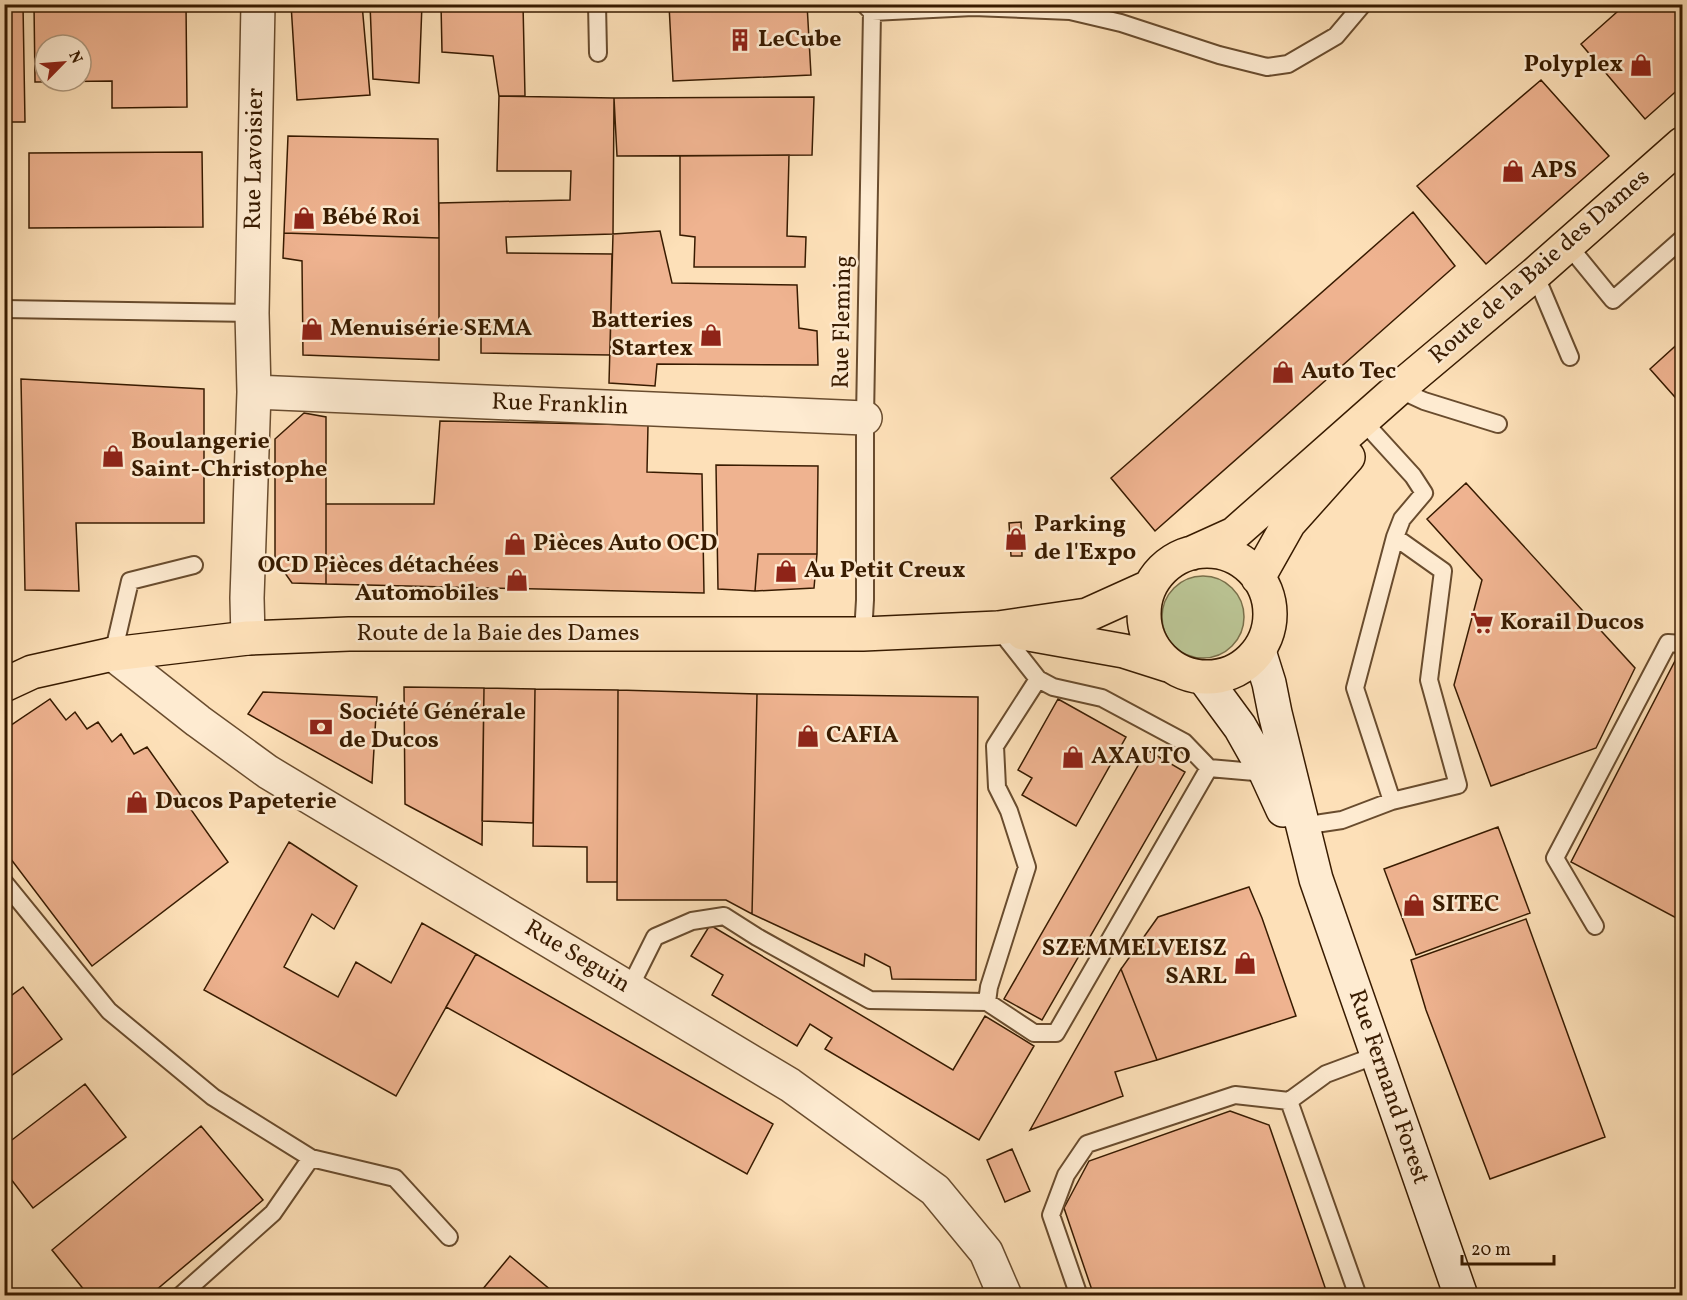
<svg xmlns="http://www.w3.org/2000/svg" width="1687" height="1300" viewBox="0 0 1687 1300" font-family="Vollkorn,serif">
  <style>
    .green { fill: #bac393; stroke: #796f4a; stroke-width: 1.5 }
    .building { fill: #efb390; stroke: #381b00; stroke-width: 1.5; fill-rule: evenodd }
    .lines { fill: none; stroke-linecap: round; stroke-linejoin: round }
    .lane-casing { stroke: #694c2e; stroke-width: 20 }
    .street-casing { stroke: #694c2e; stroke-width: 36 }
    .secondary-casing { stroke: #381b00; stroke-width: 36 }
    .primary-casing { stroke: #381b00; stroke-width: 36 }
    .lane { stroke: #feebd1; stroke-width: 16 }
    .street { stroke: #feebd1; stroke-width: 33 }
    .secondary { stroke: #feebd1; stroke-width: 33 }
    .primary { stroke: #fde0b8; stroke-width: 33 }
    .labels { text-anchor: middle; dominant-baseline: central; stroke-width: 5; stroke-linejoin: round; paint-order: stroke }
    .poi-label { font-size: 24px; font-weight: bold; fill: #381b00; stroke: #feebd1; text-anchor: start }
    .street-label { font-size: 24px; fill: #381b00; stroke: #feebd1 }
  </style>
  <rect width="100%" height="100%" fill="#fde0b8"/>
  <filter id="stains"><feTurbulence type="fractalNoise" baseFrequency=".00333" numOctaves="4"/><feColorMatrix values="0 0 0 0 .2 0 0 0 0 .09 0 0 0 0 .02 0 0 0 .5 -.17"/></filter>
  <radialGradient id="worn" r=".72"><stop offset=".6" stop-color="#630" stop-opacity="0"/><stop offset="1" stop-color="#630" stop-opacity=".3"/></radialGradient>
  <!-- green -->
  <path class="green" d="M1162 617a41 41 0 1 1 82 0a41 41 0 1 1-82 0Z"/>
  <!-- building -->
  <path class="building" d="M186 4 187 107 112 108V81L35 82 34 5ZM45 45H81V81H45Z
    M291 4H362L370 95 297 100Z
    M370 4H422L419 83 373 79Z
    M441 4H523L525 96H499L493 56 442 52Z
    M689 4H807L811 75 673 81 669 5Z
    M1626 4H1682V86L1645 119 1581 44Z
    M4 5H23L25 122H4Z
    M1541 80 1609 156 1486 264 1417 186Z
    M499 96 614 98 613 234 506 237 507 253 612 254 610 355 481 353V329L439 330V203L570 200 571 171H497Z
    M814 97 812 155 617 156 614 98Z
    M288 136 438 139 439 238 284 233Z
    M202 152 203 227 29 228V153Z
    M789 155 787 236 806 237 805 267H694L695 237 680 235V156Z
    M1413 212 1455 266 1155 531 1111 478Z
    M660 231 672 283 797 285 799 328 817 331 818 365 657 364 655 386 609 383 613 234Z
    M284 233 439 238V360L303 355 302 261 283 258Z
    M1682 340V405L1650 369Z
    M21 379 204 389V523H76L79 591 25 590Z
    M304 413 326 417V584L292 583 275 559V439Z
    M440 421 648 425 647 472 702 474 704 593 326 584V504H434Z
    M716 465 818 466 817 554H758L755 591 718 589Z
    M1466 483 1635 668 1596 748 1491 786 1454 685 1482 580 1427 519Z
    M1021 522 1022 556H1011L1009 523Z
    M758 554H817L814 588 755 591Z
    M1677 657 1682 660V921L1571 862Z
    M404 687 484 688 482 845 405 804Z
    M484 688 535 689 533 823 482 821Z
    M535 689 618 690 617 882H587V847L533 846Z
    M618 690 757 694 752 914 726 900H617Z
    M263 692 377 697 372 783 248 714Z
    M757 694 978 697 976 980 892 979 890 967 865 954 864 966 752 914Z
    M50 699 66 720 75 712 87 729 98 722 112 742 121 734 134 754 147 747 228 862 92 966 4 850V730Z
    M1058 699 1126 737 1076 826 1022 795 1032 778 1018 770Z
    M1147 750 1185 772 1042 1020 1004 999Z
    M1498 827 1530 913 1416 955 1384 869Z
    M289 842 357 886 334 929 312 914 284 967 338 997 356 962 391 983 422 923 476 954 396 1096 204 990Z
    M1249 887 1262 918 1296 1016 1157 1060 1121 969 1158 917Z
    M1526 919 1605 1137 1490 1179 1426 1010 1411 960Z
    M710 925 953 1070 985 1016 1034 1046 979 1140 825 1049 832 1038 810 1024 797 1046 712 995 723 975 691 956Z
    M476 954 773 1124 747 1174 446 1007Z
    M1121 969 1157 1060 1115 1072 1123 1096 1030 1130Z
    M23 987 62 1039 4 1081V1001Z
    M85 1084 126 1137 33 1208 4 1170V1146Z
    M1230 1111 1269 1125 1328 1296H1094L1064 1208 1089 1161Z
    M201 1126 263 1200 149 1296H89L52 1250Z
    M1012 1149 1030 1191 1005 1202 987 1160Z
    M510 1256 558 1296H477Z"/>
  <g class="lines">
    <!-- lane casing -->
    <g class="lane-casing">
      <path id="lane" d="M597 4 598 53
        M865 5 872 12 973 7 1070 11 1121 23 1219 55 1267 67 1288 64 1336 36 1363 4
        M1568 245 1613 300 1682 239
        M1535 274 1570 357
        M4 309 252 313
        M1398 389 1424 401 1498 424
        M1372 431 1413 476 1424 493 1402 519 1395 537
        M998 628 1038 679 1053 687 1102 698 1184 742 1209 768 1266 773
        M863 634 865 600V418L872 12
        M113 654 130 581 194 565
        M1038 679 995 746 997 787 1009 811 1027 867 989 987 987 1002 1034 1033H1056L1209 768
        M1302 826 1342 820 1392 801 1458 785 1429 680 1443 571 1395 537 1355 688 1392 801
        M4 882 109 1011 213 1097 311 1158 395 1178 449 1237
        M1595 926 1555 858 1668 643 1682 644
        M629 989 655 937 692 921 724 916 757 937 870 1000 987 1002
        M1289 1101 1358 1296
        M180 1296 273 1213 311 1158
        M1079 1296 1051 1215 1066 1175 1087 1144 1235 1095 1289 1101 1326 1074 1377 1055"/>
    </g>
    <!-- street casing -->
    <g class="street-casing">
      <path id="street" d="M254 392 865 418
        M248 638 247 598 254 392 252 313 258 4
        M113 654 198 721 268 772 790 1085 935 1190 986 1252 1005 1296"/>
    </g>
    <!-- secondary casing -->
    <g class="secondary-casing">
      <path id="secondary" d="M1259 651 1269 683 1275 713 1316 879 1461 1296
        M1204 678 1240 727 1266 773 1283 810"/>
    </g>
    <!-- primary casing -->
    <g class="primary-casing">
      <path id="primary" d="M1144 614a63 63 0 1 1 126 0a63 63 0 1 1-126 0Z
        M1192 553 1234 534 1398 389 1535 274 1682 144
        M1258 578 1289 523 1348 457
        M1023 633 1124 651 1168 665
        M4 685 32 672 113 654 248 638 349 634H863L998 628 1087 615 1149 587"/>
    </g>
    <!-- lane -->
    <use href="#lane" class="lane"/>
    <!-- street -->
    <use href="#street" class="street"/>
    <!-- secondary -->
    <use href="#secondary" class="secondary"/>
    <!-- primary -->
    <use href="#primary" class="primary"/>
  </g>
  <!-- icons -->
  <defs>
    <g id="building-bare" transform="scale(1.8)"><path d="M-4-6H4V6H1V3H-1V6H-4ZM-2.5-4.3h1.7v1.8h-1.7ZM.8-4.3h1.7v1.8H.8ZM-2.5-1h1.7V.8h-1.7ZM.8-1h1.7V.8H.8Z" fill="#8f2418" stroke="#feebd1" stroke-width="2.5" paint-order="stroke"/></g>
    <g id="shop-bare" transform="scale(1.8)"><path d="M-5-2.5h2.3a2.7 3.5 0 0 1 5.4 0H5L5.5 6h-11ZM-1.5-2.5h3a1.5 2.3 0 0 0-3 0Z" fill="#8f2418" stroke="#feebd1" stroke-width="2.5" paint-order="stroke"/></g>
    <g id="supermarket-bare" transform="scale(1.8)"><path d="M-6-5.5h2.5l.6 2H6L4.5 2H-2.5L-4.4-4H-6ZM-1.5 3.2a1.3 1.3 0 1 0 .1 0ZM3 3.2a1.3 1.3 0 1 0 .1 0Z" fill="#8f2418" stroke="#feebd1" stroke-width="2.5" paint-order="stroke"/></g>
    <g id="bank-bare" transform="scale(1.8)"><path d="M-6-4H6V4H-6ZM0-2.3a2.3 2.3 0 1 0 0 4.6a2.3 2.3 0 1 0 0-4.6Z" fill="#8f2418" stroke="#feebd1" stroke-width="2.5" paint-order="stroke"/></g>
  </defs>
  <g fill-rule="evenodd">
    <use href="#building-bare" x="740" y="40"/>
    <use href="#shop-bare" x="1641" y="65"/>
    <use href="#shop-bare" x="1513" y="171"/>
    <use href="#shop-bare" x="304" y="218"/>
    <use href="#shop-bare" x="312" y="329"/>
    <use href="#shop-bare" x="711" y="335"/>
    <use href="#shop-bare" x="1283" y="372"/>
    <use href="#shop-bare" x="113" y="456"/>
    <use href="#shop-bare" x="1016" y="539"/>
    <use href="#shop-bare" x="515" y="544"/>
    <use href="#shop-bare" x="786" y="571"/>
    <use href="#shop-bare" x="517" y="580"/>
    <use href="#supermarket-bare" x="1482" y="623"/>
    <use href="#bank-bare" x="321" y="727"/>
    <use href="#shop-bare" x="808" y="736"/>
    <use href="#shop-bare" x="1073" y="757"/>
    <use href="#shop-bare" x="137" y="802"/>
    <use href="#shop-bare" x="1414" y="905"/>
    <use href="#shop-bare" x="1245" y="963"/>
  </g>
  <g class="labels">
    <!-- poi labels -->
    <g class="poi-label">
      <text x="758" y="40">LeCube</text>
      <text x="1623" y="65" text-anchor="end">Polyplex</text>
      <text x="1531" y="171">APS</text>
      <text x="322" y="218">Bébé Roi</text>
      <text x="693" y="321" text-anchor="end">Batteries<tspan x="693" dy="28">Startex</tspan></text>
      <text x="330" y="329">Menuisérie SEMA</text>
      <text x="1301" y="372">Auto Tec</text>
      <text x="131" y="442">Boulangerie<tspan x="131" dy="28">Saint-Christophe</tspan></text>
      <text x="1034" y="525">Parking<tspan x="1034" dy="28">de l'Expo</tspan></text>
      <text x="533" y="544">Pièces Auto OCD</text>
      <text x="499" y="566" text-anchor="end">OCD Pièces détachées<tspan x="499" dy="28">Automobiles</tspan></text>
      <text x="804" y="571">Au Petit Creux</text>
      <text x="1500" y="623">Korail Ducos</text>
      <text x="339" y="713">Société Générale<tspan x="339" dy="28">de Ducos</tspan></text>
      <text x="826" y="736">CAFIA</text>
      <text x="1091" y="757">AXAUTO</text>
      <text x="155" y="802">Ducos Papeterie</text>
      <text x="1432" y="905">SITEC</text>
      <text x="1227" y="949" text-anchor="end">SZEMMELVEISZ<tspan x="1227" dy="28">SARL</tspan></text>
    </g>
    <!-- street labels -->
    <g class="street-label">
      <text transform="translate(255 159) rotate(-89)">Rue Lavoisier</text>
      <text transform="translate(1540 267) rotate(-41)">Route de la Baie des Dames</text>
      <text transform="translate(843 322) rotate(-89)">Rue Fleming</text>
      <text transform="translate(560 405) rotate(2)">Rue Franklin</text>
      <text x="498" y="634">Route de la Baie des Dames</text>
      <text transform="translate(577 957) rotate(31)">Rue Seguin</text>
      <text transform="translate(1388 1087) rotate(71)">Rue Fernand Forest</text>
    </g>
  </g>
  <!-- margin -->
  <rect width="1687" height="1300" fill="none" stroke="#fde0b8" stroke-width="24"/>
  <rect x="6" y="6" width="1675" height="1288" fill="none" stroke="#381b00" stroke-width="3"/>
  <rect x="12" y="12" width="1663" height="1276" fill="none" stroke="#381b00" stroke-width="1.5"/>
  <!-- north arrow -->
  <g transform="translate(63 63) rotate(65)"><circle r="28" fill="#feebd1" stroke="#af987d" stroke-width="1.5"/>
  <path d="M0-4.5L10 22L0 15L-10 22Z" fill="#8f2418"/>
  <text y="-9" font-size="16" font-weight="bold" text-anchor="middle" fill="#381b00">N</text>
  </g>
  <!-- scale -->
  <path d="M1462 1255v9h92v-9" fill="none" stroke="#381b00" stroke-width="3"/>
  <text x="1471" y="1255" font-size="18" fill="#381b00" stroke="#feebd1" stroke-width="4.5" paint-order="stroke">20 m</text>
  <rect width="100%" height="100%" filter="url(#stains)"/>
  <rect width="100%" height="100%" fill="url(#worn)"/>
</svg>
